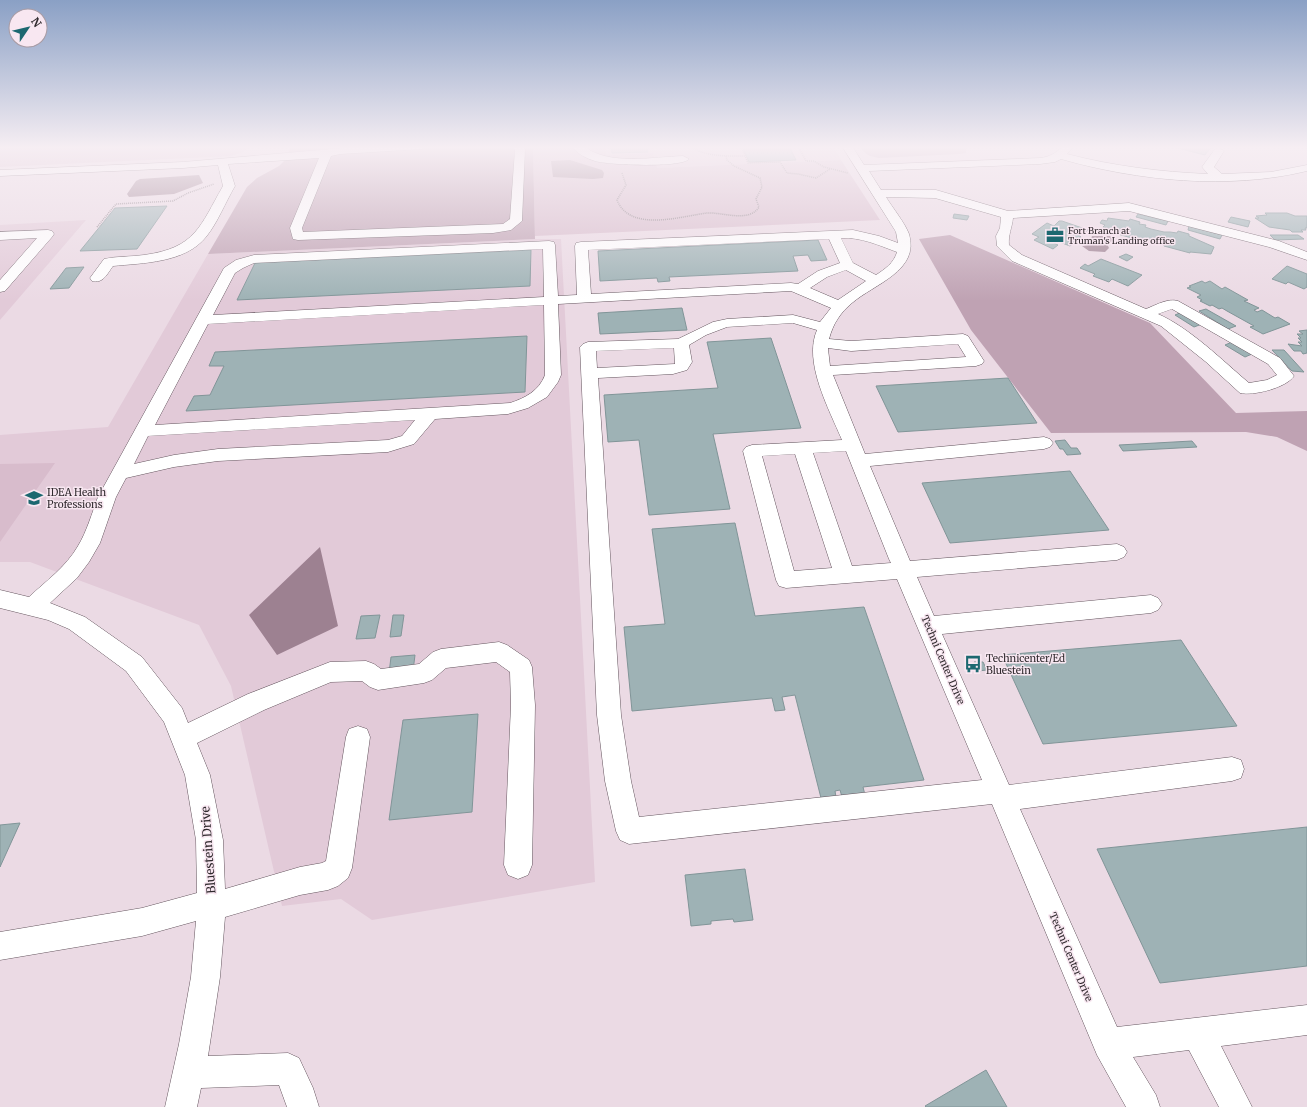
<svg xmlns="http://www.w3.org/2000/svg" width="1307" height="1107" viewBox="0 0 1307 1107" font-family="Merriweather,serif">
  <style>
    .built { fill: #e2cad8 }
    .green { fill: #d8bccc }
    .forest { fill: #bfa2b3 }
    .water { fill: #9d8191 }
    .building { fill: #9eb2b5; stroke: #819598 }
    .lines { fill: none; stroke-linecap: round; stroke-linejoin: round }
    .minor-casing { stroke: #65565f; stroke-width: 1 }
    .path { stroke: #8d8289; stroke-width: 1.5; stroke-dasharray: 1 1; stroke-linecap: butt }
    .minor { fill: #fff; fill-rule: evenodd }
    .labels { text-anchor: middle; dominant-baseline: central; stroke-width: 3; stroke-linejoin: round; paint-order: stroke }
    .far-poi-label { font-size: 9px; fill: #302a2e; stroke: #f8e7f1; text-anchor: start }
    .poi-label { font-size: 10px; fill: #302a2e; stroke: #f8e7f1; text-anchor: start }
    .street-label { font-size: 10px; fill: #302a2e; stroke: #f8e7f1 }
    .near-street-label { font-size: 12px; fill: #302a2e; stroke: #f8e7f1 }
  </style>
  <rect width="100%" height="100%" fill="#ebdae4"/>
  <!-- built -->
  <path class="built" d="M605 146H833L841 160 656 168 653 153 606 155Z
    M86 220 0 320V225Z
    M535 239H561L595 882 372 920 341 899 282 906 231 686 199 625 30 562H0V435L108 427 208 254Z"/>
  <!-- green -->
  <path class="green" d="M0 146H253L243 152 231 156 0 167Z
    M533 146H605L606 155 653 153 657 168 841 160 880 220 535 236Z
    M55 463 0 542V464Z"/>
  <!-- forest -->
  <path class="forest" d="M291 146H533L535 239 208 254 247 187 257 178 279 166 286 159Z
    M860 146H964L966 149V153L959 154 879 158C869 156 865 155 860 146Z
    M950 235 1150 323 1236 413 1307 411V451L1277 437 1246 432 1051 433 971 330 919 239Z"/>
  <!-- water -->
  <path class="water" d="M570 160 602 170 604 173 603 178 593 179 553 177 551 161Z
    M199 175 203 183 174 194 129 197 127 194 136 181 140 179Z
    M1092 236H1110L1114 240 1107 244 1109 248 1105 252 1089 251 1082 246 1093 244 1091 239Z
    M320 547 338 626 277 655 249 615Z"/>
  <!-- building -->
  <path class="building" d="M611 146H647L648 152 612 153Z
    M742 146H789L796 160 749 162Z
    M1170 146H1212L1205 155Z
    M167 206 137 249 80 251 115 208Z
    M1265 213H1287L1295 216H1307V228H1305L1306 230H1301L1303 232H1292L1290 230 1269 227 1255 218H1259L1256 216 1267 215Z
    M954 214 969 216 967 220 953 218Z
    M1138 214 1168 221 1166 225 1136 217Z
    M1231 217 1250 221 1248 227 1228 222Z
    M1108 218 1129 221 1130 219 1140 222 1139 224 1146 225 1145 227 1151 229 1164 232H1170L1177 233 1178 231 1189 234V236L1214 247 1211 254 1190 252V253L1164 246V245L1159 243V242L1147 239 1139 240 1114 233 1115 232 1110 231V229L1103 227 1105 225 1100 223 1102 220 1107 221Z
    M1059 221H1062L1088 230 1082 234 1078 232 1076 233 1081 237 1070 246 1057 241 1054 243 1058 245 1053 249 1034 240 1039 237 1032 234 1047 223 1054 226Z
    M1189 226 1222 235 1220 239 1188 230Z
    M1270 235H1298L1304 239 1275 240Z
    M818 240 827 260 811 261 808 255 793 256 798 271 669 277 670 281 658 282 657 278 600 281 598 251Z
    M531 250 530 286 237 300 255 263Z
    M1126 254 1133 257 1127 261 1119 257Z
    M1101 259 1142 275 1128 286 1112 279 1109 282 1093 276 1095 274 1080 268 1085 264 1088 266Z
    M1287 266 1307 274V287L1304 289 1288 282 1286 284 1272 279Z
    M84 267 69 288 50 289 66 268Z
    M1202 281 1205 283 1210 281 1222 289 1225 287 1248 300 1244 301 1259 308 1254 310 1257 312 1262 310 1275 318 1278 317 1290 324 1263 334 1250 327 1254 326 1227 311 1222 308 1219 309 1212 305 1210 306 1200 301 1202 300 1197 297 1201 295 1187 288 1191 287 1189 286Z
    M682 308 687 330 600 334 598 313Z
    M1206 309 1236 326 1228 329 1199 311Z
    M1182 312 1202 324 1194 327 1175 315Z
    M1307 330V353L1303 354 1301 351H1294L1288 344 1302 346 1298 342H1302L1298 338H1301L1297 334H1303L1299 331Z
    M527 336 525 392 186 411 194 396 210 395 224 366H209L215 352Z
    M771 338 801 428 713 434 730 509 649 515 639 440 608 442 604 395 718 388 707 342Z
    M1232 342 1252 354 1245 357 1225 345Z
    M1272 350H1284L1304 372 1292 371Z
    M1008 378 1037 423 898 432 876 386Z
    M1065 440 1071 448H1077L1081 454 1067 455 1063 449H1060L1055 441Z
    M1192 441 1197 447 1123 451 1119 445Z
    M1070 471 1109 530 950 543 922 483Z
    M735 523 755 616 864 607 924 780 863 787 865 795 842 797 840 790 835 791 836 797 821 798 795 695 782 697 785 710 775 711 772 698 632 711 624 627 665 624 652 529Z
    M380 615 375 638 356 639 361 616Z
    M393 615H404L401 636 390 637Z
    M1181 640 1237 726 1043 744 1002 655Z
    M415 655 413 671 389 673 391 657Z
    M974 662H983L987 670 978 671Z
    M478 714 472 812 389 820 403 720Z
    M20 823 0 867V825Z
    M1307 827V966L1160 983 1097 849Z
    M745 869 753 920 734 922 733 919 711 921V924L691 926 685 875Z
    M986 1070 1007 1107H926L925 1106Z"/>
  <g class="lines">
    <!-- minor casing -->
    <g class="minor-casing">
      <path id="minor" d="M367 146H427L422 149 340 154 331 156 302 228 303 232 503 224 510 219 515 150 511 146H523L525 149 522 221 511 230 493 233 298 240 293 239 290 228 319 158 228 164 235 186C225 203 218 222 206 237 185 263 143 263 113 266 107 274 103 284 92 281L90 278 104 259C117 256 131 257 144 255 196 248 200 226 223 186L218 165 183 168 0 176V170L183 162Z
        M572 146H584C607 166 654 157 683 156L689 159C681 168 608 165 595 161 586 158 577 154 572 146Z
        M842 146H852L864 165 1040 158C1050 157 1056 153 1063 146H1074L1067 154C1113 166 1161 172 1208 174L1202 167 1215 149 1219 148 1224 151 1214 167 1222 174 1271 172 1307 165V171C1229 190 1138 181 1061 159L1055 162 1040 164 869 171 881 190H936L1008 211 1129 203 1279 241 1307 252V260L1269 247 1129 211 1013 218C1012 228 1008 235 1009 245L1022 255 1146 309C1156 305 1168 298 1178 301L1280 358 1294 376C1286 388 1253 396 1240 393L1206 362 1161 326 1012 261 997 246 996 236 1000 228 1001 217 935 198 886 197C892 207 905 223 909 234 920 271 874 284 852 303 840 313 833 324 829 339L851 341 963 334 968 336 984 361 982 364 976 366 833 375 865 454 1044 437 1050 439 1053 443 1050 447 1044 449 870 466 910 561 1117 544 1124 547 1127 552 1124 557 1117 560 917 577 934 616 1151 595 1158 598 1162 604 1158 610 1151 613 942 634 1009 785 1232 757 1241 760 1244 769 1241 778 1232 781 1020 809 1117 1027 1307 1005V1035L1221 1046 1252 1107H1219L1189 1050 1133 1057 1156 1095 1160 1107H1126L1097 1055 992 804 629 844 620 840 616 831 605 781 597 715 580 347 583 344 588 342 678 339 713 322 727 319 793 315 820 322 831 308 791 291 558 304 561 375 558 382 547 397 528 408 508 414 435 419 414 444 388 452 218 461 174 467 126 478 116 497 100 543 89 562 77 578 50 603 85 617 142 657 182 708 188 723 248 694 330 662 366 661 374 664 381 669 419 664 433 652 441 649 499 642 507 645 529 660 532 667 535 705 532 865 528 875 518 879 508 875 504 865 511 705 510 672 496 662 446 668 432 680 424 683 378 690 370 687 362 681 331 682 264 710 197 743 210 775 223 840 225 889 300 867 322 863 326 861 346 737 349 729 358 726 367 729 370 737 352 868 348 878 338 886 328 890 300 895 225 917 220 977 208 1056 288 1053 299 1058 313 1088 319 1107H287L279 1085 201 1088 197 1107H165L179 1044 191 977 196 921 142 936 0 960V932L142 908 197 893 196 840 185 775 164 722 126 671 69 629 48 620 0 608V590L29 597C46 581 66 567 78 546 87 531 92 513 98 497L224 268 236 260 254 255 549 241 554 242 555 245 558 296 577 295 575 246 576 243 581 242 853 230 879 236 898 243 896 232ZM841 238C861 237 878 245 897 252 894 263 885 269 876 275L853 263ZM829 239 840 263 818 271 798 284 791 283 591 294 588 250ZM543 249 544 297 213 315 235 273 243 268 254 263ZM846 270 866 281 838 300 810 288 827 277ZM544 305 545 375C539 391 525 398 510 403L155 425 208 324ZM1172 309 1268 364 1277 375 1267 380 1249 383C1223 361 1190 328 1158 314ZM793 323 817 330C803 362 829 409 842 440L752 445 746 447 743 451 776 580 779 586 786 588 897 579 982 780 639 817 631 781 621 715 598 378 673 374 687 370 692 362 689 345 706 335 727 327ZM958 344 966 357 830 366 828 349V348L851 351ZM674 348 675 364 597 368 596 351ZM415 420 402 436 388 440 218 449 174 455 134 464 148 436ZM846 451 889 559 891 563 852 566 813 453ZM795 454 832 568 794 571 762 456Z
        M48 230 52 231 54 234 52 237 5 291 0 292V280L37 238 0 240V232Z"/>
    </g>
    <!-- path -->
    <path class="path" d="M690 146C704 157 728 156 745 156
      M741 146 748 163 780 162 787 173 798 174 816 178 830 169
      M798 146 806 161H814L824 167 848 173
      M622 173 626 185 617 200C630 233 682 216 707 213 723 212 749 223 759 207L756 199 762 187 760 178 734 166 727 160 726 156
      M97 227 116 204 173 201 188 193 214 184"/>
    <!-- minor -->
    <use href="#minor" class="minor"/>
  </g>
  <!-- sky -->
  <linearGradient id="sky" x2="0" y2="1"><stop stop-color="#8aa0c5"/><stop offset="0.49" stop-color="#f6eef3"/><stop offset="1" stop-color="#f6eef3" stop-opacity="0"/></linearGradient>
  <rect width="1307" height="301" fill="url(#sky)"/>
  <!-- icons -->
  <defs>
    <g id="office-bare" transform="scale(1.38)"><path d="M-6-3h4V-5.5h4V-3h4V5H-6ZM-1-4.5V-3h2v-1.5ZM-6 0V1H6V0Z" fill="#1c6870" stroke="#f8e7f1" stroke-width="2.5" paint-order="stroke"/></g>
    <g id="school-bare" transform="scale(1.38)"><path d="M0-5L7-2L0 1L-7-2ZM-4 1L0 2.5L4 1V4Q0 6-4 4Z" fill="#1c6870" stroke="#f8e7f1" stroke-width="2.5" paint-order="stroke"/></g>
    <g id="bus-bare" transform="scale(1.38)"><path d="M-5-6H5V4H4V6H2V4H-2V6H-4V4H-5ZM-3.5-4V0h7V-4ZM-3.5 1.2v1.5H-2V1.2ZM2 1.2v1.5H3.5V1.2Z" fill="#1c6870" stroke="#f8e7f1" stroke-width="2.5" paint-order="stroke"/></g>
  </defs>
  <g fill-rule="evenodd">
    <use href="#office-bare" x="1055" y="235"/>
    <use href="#school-bare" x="34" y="498"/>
    <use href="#bus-bare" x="973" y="664"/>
  </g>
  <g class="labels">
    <!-- far-poi labels -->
    <g class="far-poi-label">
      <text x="1068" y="230">Fort Branch at<tspan x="1068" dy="10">Truman's Landing office</tspan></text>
    </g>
    <!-- poi labels -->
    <g class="poi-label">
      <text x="47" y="492">IDEA Health<tspan x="47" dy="12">Professions</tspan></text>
      <text x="986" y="658">Technicenter/Ed<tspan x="986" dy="12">Bluestein</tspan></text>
    </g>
    <!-- street labels -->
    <g class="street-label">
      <text transform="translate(943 660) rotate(67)">Techni Center Drive</text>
      <text transform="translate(1071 957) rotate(67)">Techni Center Drive</text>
    </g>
    <!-- near-street labels -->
    <g class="near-street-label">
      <text transform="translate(208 850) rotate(-94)">Bluestein Drive</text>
    </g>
  </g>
  <!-- north arrow -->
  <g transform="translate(28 28) rotate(55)"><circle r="19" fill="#f8e7f1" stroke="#a89ba3"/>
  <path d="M0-3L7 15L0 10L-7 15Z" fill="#1c6870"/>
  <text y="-6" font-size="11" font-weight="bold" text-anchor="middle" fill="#302a2e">N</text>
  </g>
</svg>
